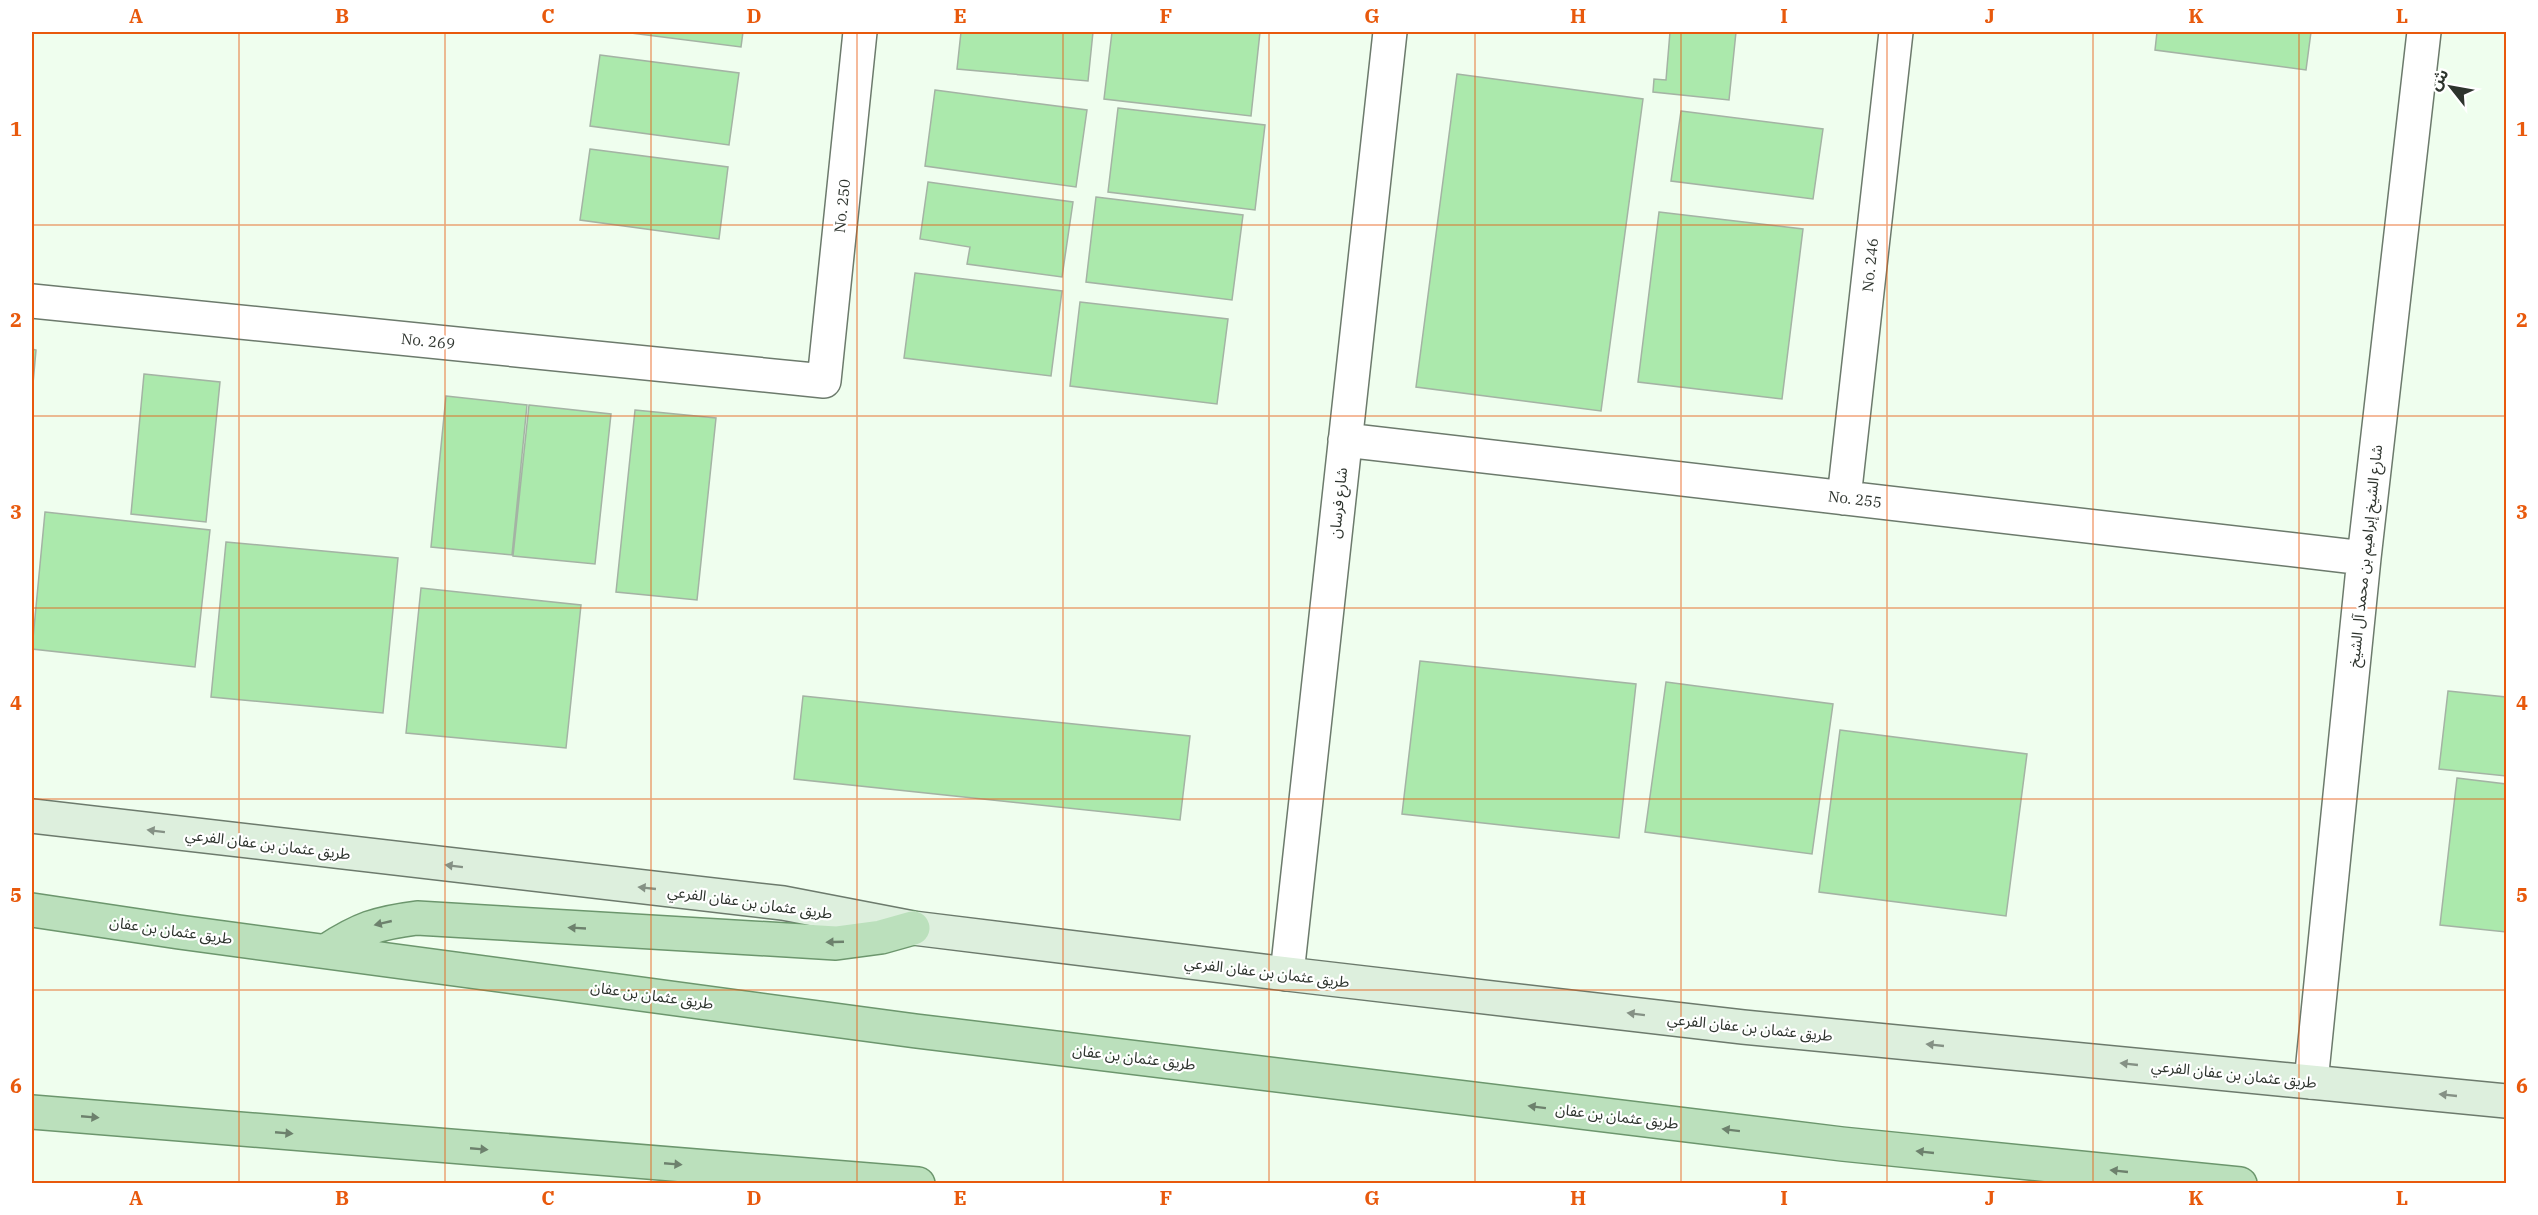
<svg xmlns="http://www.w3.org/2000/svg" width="2538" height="1215" viewBox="0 0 2538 1215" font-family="'IBM Plex Serif','Noto Sans Arabic',serif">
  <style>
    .building { fill: #abe9ac; stroke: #a4b3a4; stroke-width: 1.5 }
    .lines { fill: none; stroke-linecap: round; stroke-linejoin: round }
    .street-casing { stroke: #6c7a6c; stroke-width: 36 }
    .secondary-casing { stroke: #6c7a6c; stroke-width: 36 }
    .primary-casing { stroke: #6c966d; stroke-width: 36 }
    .street { stroke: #fff; stroke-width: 33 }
    .secondary { stroke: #ddefdd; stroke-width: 33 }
    .primary { stroke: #bbe0bc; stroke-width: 33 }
    .oneway { fill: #859185 }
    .oneway2 { fill: #6d816d }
    .grid { fill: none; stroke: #e8590c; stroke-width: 1.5; stroke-opacity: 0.55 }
    .labels { text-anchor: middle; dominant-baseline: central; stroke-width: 4.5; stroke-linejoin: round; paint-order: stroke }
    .street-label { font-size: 15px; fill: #2d332d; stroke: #fff }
    .neatline { fill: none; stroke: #e8590c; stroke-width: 2 }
    .grid-label { font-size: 20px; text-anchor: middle; font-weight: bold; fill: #e8590c }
  </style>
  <rect width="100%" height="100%" fill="#effeee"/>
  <!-- building -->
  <path class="building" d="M623 32H743L741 47Z
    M961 32H1093L1088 81 957 69Z
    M1112 32H1260L1251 116 1104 99Z
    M1670 32H1736L1729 100 1653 92 1654 79 1666 80Z
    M2157 32H2311L2306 70 2155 50Z
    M600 55 739 73 729 145 590 126Z
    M1457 74 1643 99 1601 411 1416 387Z
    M935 90 1087 110 1076 187 925 166Z
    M1118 108 1265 125 1255 210 1108 192Z
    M1681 111 1823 129 1813 199 1671 181Z
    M590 149 728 167 719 239 580 220Z
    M928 182 1073 202 1062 277 967 264 970 247 920 239Z
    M1096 197 1243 215 1232 300 1086 282Z
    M1659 212 1803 229 1782 399 1638 382Z
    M915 273 1062 291 1051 376 904 358Z
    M1080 302 1228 319 1217 404 1070 386Z
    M32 349 36 350 32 395Z
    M144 374 220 382 206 522 131 514Z
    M446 396 527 405 512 555 431 547Z
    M529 405 611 414 595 564 513 556Z
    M635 410 716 418 697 600 616 592Z
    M45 512 210 530 195 667 32 649Z
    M226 542 398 558 383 713 211 697Z
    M421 588 581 605 566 748 406 733Z
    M1420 661 1636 684 1619 838 1402 814Z
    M1666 682 1833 704 1812 854 1645 832Z
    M2448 691 2506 697V776L2439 769Z
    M803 696 1190 736 1180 820 794 779Z
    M1840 730 2027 754 2006 916 1819 892Z
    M2457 778 2506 784V932L2440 925Z"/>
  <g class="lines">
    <!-- street casing -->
    <g class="street-casing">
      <path id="street" d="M32 301 824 381 860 32
        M1345 440 2364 558
        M1844 498 1896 32
        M1287 974 1390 32
        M2311 1082 2364 558 2424 32"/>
    </g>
    <!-- secondary casing -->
    <g class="secondary-casing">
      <path id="secondary" d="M32 816 783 903 913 928 1287 974 1743 1027 2506 1101"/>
    </g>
    <!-- primary casing -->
    <g class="primary-casing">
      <path id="primary" d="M32 910 179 932 916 1031 1842 1144 2240 1184
        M326 951C360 929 377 923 417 918L836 943 881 937 913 928
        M32 1112 918 1184"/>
    </g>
    <!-- street -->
    <use href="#street" class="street"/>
    <!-- secondary -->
    <use href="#secondary" class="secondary"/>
    <!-- primary -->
    <use href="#primary" class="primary"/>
  </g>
  <!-- one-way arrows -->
  <defs><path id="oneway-solid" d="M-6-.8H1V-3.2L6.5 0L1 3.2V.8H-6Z" transform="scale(1.5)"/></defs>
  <g class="oneway">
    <use href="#oneway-solid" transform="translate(156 831) rotate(-173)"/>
    <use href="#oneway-solid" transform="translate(454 866) rotate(-173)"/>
    <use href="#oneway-solid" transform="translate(647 888) rotate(-174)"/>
    <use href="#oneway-solid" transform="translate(1636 1014) rotate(-173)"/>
    <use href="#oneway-solid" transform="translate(1935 1045) rotate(-174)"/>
    <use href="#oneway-solid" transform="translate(2129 1064) rotate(-174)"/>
    <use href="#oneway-solid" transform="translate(2448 1095) rotate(-174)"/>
  </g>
  <g class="oneway2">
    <use href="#oneway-solid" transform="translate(383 923) rotate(167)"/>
    <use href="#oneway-solid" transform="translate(577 928) rotate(-177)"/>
    <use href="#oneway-solid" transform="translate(835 942) rotate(178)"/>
    <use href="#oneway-solid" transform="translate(1537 1107) rotate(-173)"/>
    <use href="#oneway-solid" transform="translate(90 1117) rotate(5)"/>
    <use href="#oneway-solid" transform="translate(1731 1130) rotate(-173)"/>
    <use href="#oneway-solid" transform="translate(284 1133) rotate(5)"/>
    <use href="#oneway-solid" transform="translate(479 1149) rotate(5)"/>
    <use href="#oneway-solid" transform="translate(1925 1152) rotate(-174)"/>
    <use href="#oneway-solid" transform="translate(673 1164) rotate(5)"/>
    <use href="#oneway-solid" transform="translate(2119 1171) rotate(-174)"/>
  </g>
  <!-- grid -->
  <path class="grid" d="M239 32V1184M445 32V1184M651 32V1184M857 32V1184M1063 32V1184M1269 32V1184M1475 32V1184M1681 32V1184M1887 32V1184M2093 32V1184M2299 32V1184M32 225H2506M32 416H2506M32 608H2506M32 799H2506M32 990H2506"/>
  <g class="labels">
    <!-- street labels -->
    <g class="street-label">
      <text transform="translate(842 206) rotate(-84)">No. 250</text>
      <text transform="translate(1870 265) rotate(-84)">No. 246</text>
      <text transform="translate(428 341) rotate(6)">No. 269</text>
      <text transform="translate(1855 499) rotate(7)">No. 255</text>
      <text transform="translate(1338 503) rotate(-84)">شارع فرسان</text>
      <text transform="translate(2365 556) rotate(-84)">شارع الشيخ إبراهيم بن محمد آل الشيخ</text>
      <text transform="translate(268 844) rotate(7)">طريق عثمان بن عفان الفرعي</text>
      <text transform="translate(750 902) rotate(8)">طريق عثمان بن عفان الفرعي</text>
      <text transform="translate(171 930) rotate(8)">طريق عثمان بن عفان</text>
      <text transform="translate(1267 972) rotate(7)">طريق عثمان بن عفان الفرعي</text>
      <text transform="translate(652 995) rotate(8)">طريق عثمان بن عفان</text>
      <text transform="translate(1750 1027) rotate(6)">طريق عثمان بن عفان الفرعي</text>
      <text transform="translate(1134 1057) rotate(7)">طريق عثمان بن عفان</text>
      <text transform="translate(2234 1074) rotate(6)">طريق عثمان بن عفان الفرعي</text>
      <text transform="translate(1617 1116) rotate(7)">طريق عثمان بن عفان</text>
    </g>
  </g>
  <!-- border -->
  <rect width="2538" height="1215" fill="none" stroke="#ffffff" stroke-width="66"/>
  <!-- north arrow -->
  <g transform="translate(2451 87) rotate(301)" stroke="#ffffff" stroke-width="4.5" paint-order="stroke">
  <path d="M0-4.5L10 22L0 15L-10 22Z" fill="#2d332d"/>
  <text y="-9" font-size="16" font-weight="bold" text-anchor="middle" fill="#2d332d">ش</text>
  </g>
  <rect x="33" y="33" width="2472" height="1149" class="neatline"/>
  <g class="grid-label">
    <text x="136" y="23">A</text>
    <text x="342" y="23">B</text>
    <text x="548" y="23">C</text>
    <text x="754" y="23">D</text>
    <text x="960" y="23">E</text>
    <text x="1166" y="23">F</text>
    <text x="1372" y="23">G</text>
    <text x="1578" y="23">H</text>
    <text x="1784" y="23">I</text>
    <text x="1990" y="23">J</text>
    <text x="2196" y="23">K</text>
    <text x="2402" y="23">L</text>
    <text x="16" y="136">1</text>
    <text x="2522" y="136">1</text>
    <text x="16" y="327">2</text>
    <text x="2522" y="327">2</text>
    <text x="16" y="519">3</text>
    <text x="2522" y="519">3</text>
    <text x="16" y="710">4</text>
    <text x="2522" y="710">4</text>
    <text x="16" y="902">5</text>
    <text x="2522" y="902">5</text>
    <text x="16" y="1093">6</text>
    <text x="2522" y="1093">6</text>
    <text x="136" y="1205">A</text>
    <text x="342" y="1205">B</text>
    <text x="548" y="1205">C</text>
    <text x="754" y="1205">D</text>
    <text x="960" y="1205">E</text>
    <text x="1166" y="1205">F</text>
    <text x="1372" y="1205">G</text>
    <text x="1578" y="1205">H</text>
    <text x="1784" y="1205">I</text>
    <text x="1990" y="1205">J</text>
    <text x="2196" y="1205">K</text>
    <text x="2402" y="1205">L</text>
  </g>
</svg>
